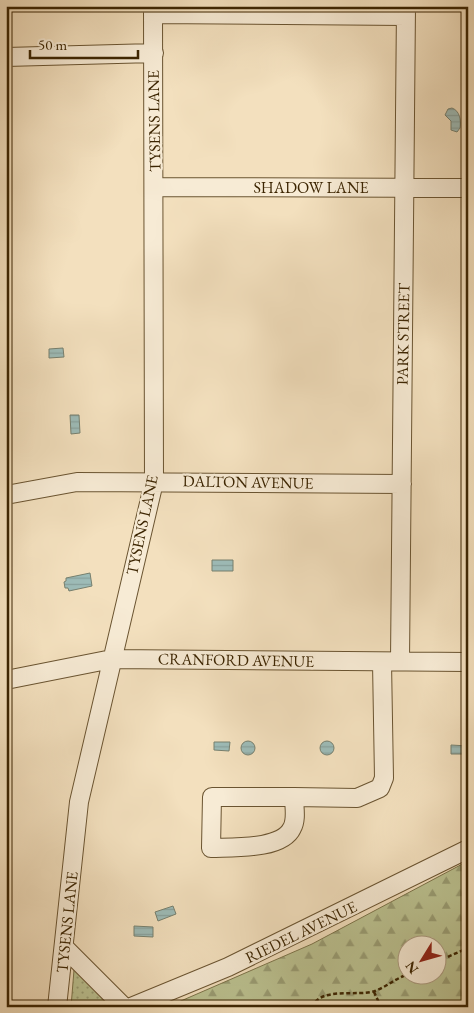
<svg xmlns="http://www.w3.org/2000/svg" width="474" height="1013" viewBox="0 0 474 1013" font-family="'EB Garamond',serif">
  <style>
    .grass { fill: url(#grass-dots); stroke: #7c744a }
    .forest { fill: url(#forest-firs); stroke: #7c744a; fill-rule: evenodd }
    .water { fill: url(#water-rules); stroke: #76806f }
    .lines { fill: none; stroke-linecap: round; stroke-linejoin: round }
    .minor-casing { stroke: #6a5431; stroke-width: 20 }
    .path { stroke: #3c2502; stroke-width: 2.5; stroke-dasharray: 4 2.5; stroke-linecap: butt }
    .minor { stroke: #f7ebd5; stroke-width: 18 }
    .labels { text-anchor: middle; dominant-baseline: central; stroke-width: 4.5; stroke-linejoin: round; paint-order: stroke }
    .street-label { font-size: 16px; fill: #3c2502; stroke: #f7ebd5 }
  </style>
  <defs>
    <pattern id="grass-dots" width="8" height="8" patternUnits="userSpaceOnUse" patternTransform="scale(1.25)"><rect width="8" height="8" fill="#bbc291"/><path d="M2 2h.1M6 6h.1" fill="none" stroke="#999d74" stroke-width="1.8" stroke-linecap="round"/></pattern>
    <pattern id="forest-firs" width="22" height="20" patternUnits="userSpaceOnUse" patternTransform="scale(1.25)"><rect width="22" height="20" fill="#bbc291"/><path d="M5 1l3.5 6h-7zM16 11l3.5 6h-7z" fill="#999d74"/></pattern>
    <pattern id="water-rules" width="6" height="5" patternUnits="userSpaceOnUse" patternTransform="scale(1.25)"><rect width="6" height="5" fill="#9dbcb8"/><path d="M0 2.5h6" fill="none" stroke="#88a19d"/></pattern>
  </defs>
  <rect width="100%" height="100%" fill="#f3e0be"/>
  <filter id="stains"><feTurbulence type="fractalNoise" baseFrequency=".004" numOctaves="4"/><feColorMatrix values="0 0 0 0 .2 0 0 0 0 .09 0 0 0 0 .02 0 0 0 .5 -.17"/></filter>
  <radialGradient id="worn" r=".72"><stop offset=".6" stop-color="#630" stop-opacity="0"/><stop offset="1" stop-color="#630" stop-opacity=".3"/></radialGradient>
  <!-- grass -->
  <path class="grass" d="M74 970 109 1002 97 1007H71Z"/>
  <!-- forest -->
  <path class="forest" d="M468 861V1007H167L312 944ZM406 946H436V976H406Z"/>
  <!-- water -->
  <path class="water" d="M452 108C460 111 461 120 460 128L457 132 451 130V121L445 115 448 109Z
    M63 348 64 357 49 358V349Z
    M79 415 80 433 71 434 70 415Z
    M212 560H233V571H212Z
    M90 573 92 586 69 591 68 588H65L64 582 66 581V578Z
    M320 748a7 7 0 1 1 14 0a7 7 0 1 1-14 0Z
    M241 748a7 7 0 1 1 14 0a7 7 0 1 1-14 0Z
    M214 742H230L229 751 214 750Z
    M451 745 468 746 467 754H451Z
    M173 906 176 914 158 921 155 912Z
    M134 926 153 927V937L134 936Z"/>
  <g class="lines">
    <!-- minor casing -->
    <g class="minor-casing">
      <path id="minor" d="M153 14 406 16
        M6 57 154 53
        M155 187 468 188
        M6 495 77 482 402 484
        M400 661 406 6
        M6 680 112 659 468 662
        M212 797H294C294 807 297 819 292 828 282 850 232 847 211 848Z
        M294 797 357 798 380 788 384 778 382 662
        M64 947 124 1007
        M57 1007 79 802 154 482 153 6
        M131 1007 228 967 468 849"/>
    </g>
    <!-- path -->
    <path class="path" d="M436 962 468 948
      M374 992 381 1007
      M312 1007C321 986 358 997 375 991 386 987 395 979 406 975"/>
    <!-- minor -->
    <use href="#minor" class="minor"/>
  </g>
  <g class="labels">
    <!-- street labels -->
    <g class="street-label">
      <text transform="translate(154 121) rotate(-91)">TYSENS LANE</text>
      <text x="311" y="187">SHADOW LANE</text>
      <text transform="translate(403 334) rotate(-89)">PARK STREET</text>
      <text transform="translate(248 482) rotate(1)">DALTON AVENUE</text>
      <text transform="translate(142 525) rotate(-78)">TYSENS LANE</text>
      <text transform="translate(236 660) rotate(1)">CRANFORD AVENUE</text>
      <text transform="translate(67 922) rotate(-84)">TYSENS LANE</text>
      <text transform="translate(301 932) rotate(-26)">RIEDEL AVENUE</text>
    </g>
  </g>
  <!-- margin -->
  <rect width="474" height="1013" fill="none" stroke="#f3e0be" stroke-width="25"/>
  <rect x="8" y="8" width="459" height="998" fill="none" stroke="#3c2502" stroke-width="2.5"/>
  <rect x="12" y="12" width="449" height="988" fill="none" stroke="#3c2502"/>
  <!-- north arrow -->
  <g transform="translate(422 960) rotate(233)"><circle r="24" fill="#f7ebd5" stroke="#ac9c81"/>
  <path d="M0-4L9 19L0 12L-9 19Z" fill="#8f2418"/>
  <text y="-8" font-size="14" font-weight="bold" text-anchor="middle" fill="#3c2502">N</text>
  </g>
  <!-- scale -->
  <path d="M30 50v8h108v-8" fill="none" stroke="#3c2502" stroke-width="2.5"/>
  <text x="38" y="50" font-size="15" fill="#3c2502" stroke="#f7ebd5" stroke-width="4" paint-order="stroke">50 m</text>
  <rect width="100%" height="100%" filter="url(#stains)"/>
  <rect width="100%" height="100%" fill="url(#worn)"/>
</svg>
